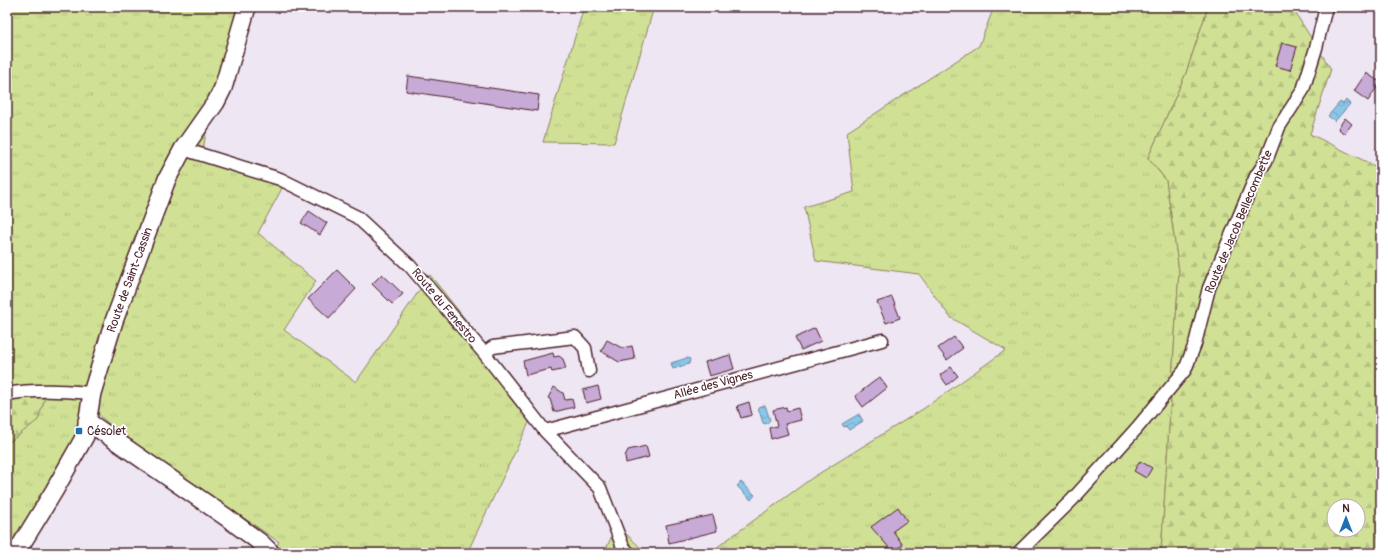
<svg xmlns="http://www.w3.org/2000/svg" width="1388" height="560" viewBox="0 0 1388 560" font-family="Pangolin,sans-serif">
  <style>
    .grass { fill: url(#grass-tufts); stroke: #8d8060 }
    .forest { fill: url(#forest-firs); stroke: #8d8060; fill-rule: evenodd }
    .water { fill: url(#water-waves); stroke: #70849d }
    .building { fill: #c8aad6; stroke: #4a1f2b }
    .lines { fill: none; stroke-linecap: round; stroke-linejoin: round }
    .street-casing { stroke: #4a1f2b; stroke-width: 15 }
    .secondary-casing { stroke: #4a1f2b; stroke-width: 20 }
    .street { stroke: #fff; stroke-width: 12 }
    .secondary { stroke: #fff; stroke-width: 17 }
    .poi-dot { fill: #1f6fb2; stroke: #fff; stroke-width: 1.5 }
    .labels { text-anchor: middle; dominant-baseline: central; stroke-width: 3.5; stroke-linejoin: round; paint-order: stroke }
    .street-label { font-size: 12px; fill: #4a1f2b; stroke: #fff }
    .poi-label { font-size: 12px; fill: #4a1f2b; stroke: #fff; text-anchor: start }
  </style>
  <defs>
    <pattern id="grass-tufts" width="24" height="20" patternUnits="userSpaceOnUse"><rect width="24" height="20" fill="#d0e195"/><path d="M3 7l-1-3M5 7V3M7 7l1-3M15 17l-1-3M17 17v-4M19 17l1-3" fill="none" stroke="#b4c181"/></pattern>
    <pattern id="forest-firs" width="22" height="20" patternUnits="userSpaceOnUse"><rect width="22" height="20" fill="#d0e195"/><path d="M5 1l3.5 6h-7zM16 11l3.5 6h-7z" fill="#b4c181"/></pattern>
    <pattern id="water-waves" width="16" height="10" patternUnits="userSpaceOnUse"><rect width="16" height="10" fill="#89c7e9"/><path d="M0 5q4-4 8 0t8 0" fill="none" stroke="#78aac8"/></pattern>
  </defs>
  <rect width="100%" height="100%" fill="#eee6f3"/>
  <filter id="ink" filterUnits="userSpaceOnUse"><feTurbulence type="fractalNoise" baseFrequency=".025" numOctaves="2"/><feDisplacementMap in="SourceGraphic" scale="8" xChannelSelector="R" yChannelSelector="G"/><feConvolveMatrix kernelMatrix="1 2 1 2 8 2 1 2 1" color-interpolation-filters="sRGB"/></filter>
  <g filter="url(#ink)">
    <!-- grass -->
    <path class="grass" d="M7 7H241L214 91 203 149 288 177 258 233 316 281 284 330 356 382 430 275 485 344 535 410 467 553H273L279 542 118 433 84 400 74 448 7 553V444L20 433 45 398 7 396Z
      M584 7H654L614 143 543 142Z
      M994 7H1208L1186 73 1148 158 1166 180 1179 271 1161 553H709L812 478 923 409 1006 350 950 317 919 274 816 261 804 207 854 192 847 132 979 46Z
      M617 525 646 553H604Z"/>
    <!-- forest -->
    <path class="forest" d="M1208 7H1295L1294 11 1331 69 1310 134 1381 169V553H1161L1179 271 1166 180 1148 158 1186 73ZM1334 506H1358V530H1334Z
      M7 396 45 398 38 420 7 444Z"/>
    <!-- water -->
    <path class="water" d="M1346 100 1350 104 1335 121 1328 116 1340 102 1343 104Z
      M687 358 690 359 689 364 673 369 671 363Z
      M765 405 770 420 766 424 763 423 758 407Z
      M859 414 863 421 849 430 846 426 844 427 842 424Z
      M741 482 755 495 751 500 737 486Z"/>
    <!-- building -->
    <path class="building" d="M1282 43 1297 47 1290 70 1275 66Z
      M1366 73 1380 82 1368 101 1354 91Z
      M408 76 539 95 537 111 406 91Z
      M1345 118 1352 124 1344 134 1338 128Z
      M309 211 327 223 320 235 301 223Z
      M337 270 356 289 329 318 308 299Z
      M382 274 403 294 392 304 372 284Z
      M892 297 900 318 886 323 877 302Z
      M815 328 821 341 801 350 795 338Z
      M954 337 963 348 947 360 938 348Z
      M607 340 622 348 632 346 635 359 619 362 601 351Z
      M553 353 554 357 559 356 563 359 566 369 552 372 551 369 526 375 523 361Z
      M730 355 734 369 709 376 705 362Z
      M951 367 958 376 947 385 940 375Z
      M880 377 887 388 863 407 855 396Z
      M598 386 601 399 586 403 583 390Z
      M554 387 563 393 565 400 572 399 574 407 554 412 550 399 548 398Z
      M749 402 752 415 741 418 737 406Z
      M786 407 787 411 798 408 801 420 785 424 788 434 771 439 769 428 777 426 773 410Z
      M646 446 649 457 626 463 625 456 628 450Z
      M1140 461 1152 468 1146 478 1134 471Z
      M898 507 907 521 893 531 903 545 892 551 871 527Z
      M713 515 717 531 669 543 666 525Z"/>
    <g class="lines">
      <!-- street casing -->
      <g class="street-casing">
        <path id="street" d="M183 149 280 179 357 217 410 266 484 353 545 431 600 488 623 547 629 553
          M484 353 493 347 575 337 585 348 589 371
          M7 394C36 389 63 391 92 393
          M545 431 882 340
          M1018 553 1072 500 1137 428 1185 370 1195 344 1209 288 1256 176 1266 161 1279 127 1303 90 1316 48 1326 7"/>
      </g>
      <!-- secondary casing -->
      <g class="secondary-casing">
        <path id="secondary" d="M87 421 226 517 261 543 271 553
          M16 553 54 491 85 436 92 393 114 321 167 179 183 149 216 102 223 88 247 7"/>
      </g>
      <!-- street -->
      <use href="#street" class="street"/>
      <!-- secondary -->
      <use href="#secondary" class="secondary"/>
    </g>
  </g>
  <!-- markers -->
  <rect class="poi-dot" x="75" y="427" width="8" height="8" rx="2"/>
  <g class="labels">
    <!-- street labels -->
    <g class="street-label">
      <text transform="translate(1239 222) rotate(-67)">Route de Jacob Bellecombette</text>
      <text transform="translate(130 280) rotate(-70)">Route de Saint-Cassin</text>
      <text transform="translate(444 306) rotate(50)">Route du Fenestro</text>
      <text transform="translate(713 385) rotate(-15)">Allée des Vignes</text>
    </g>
    <!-- poi labels -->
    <g class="poi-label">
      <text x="87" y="431">Césolet</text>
    </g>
  </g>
  <!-- margin -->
  <rect width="1388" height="560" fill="none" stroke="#fff" stroke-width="24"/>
  <rect x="12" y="12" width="1364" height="536" fill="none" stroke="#4a1f2b" stroke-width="1.5" filter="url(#ink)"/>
  <!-- north arrow -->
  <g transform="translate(1346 518)"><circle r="19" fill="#ffffff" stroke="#b7a5aa"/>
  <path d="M0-3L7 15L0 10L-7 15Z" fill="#1f6fb2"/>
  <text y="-6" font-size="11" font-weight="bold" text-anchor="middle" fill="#4a1f2b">N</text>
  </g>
</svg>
